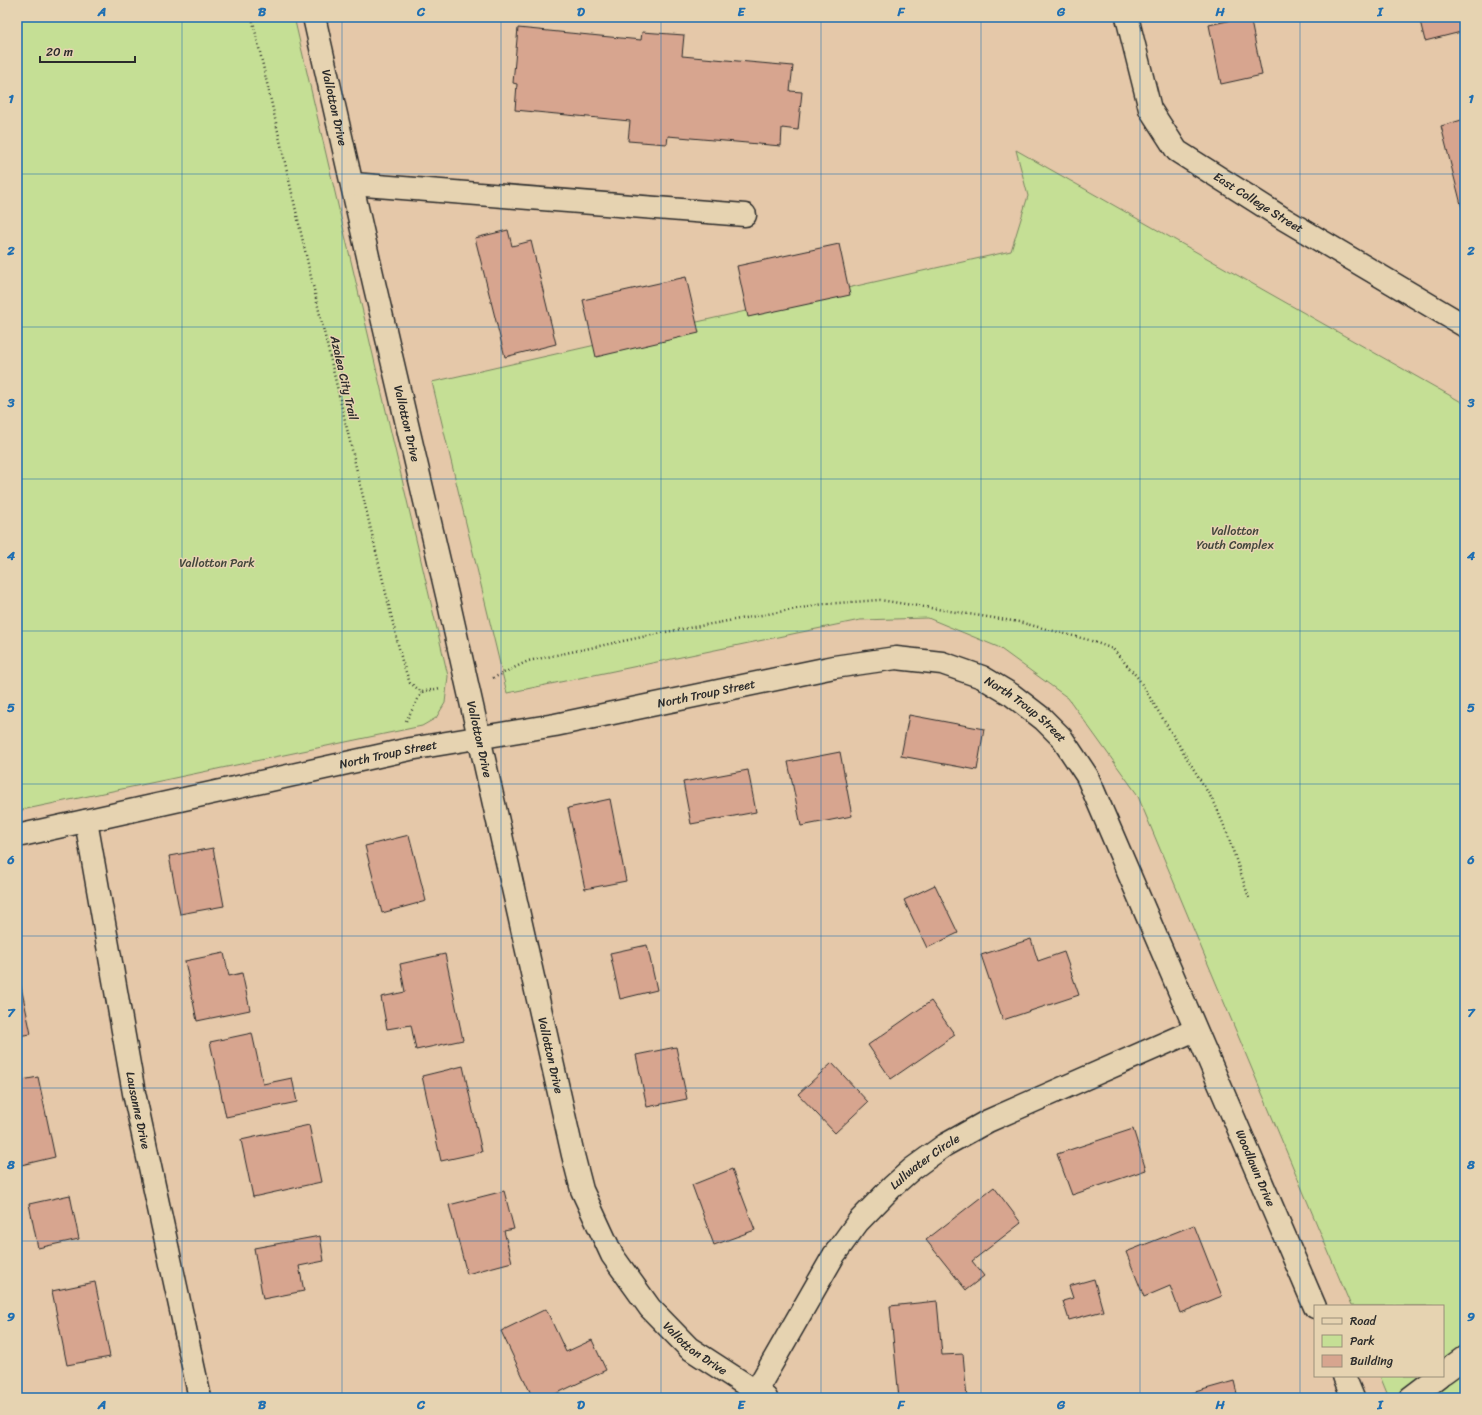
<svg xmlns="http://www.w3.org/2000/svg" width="1482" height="1415" viewBox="0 0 1482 1415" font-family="Sriracha,sans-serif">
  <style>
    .green { fill: #c5df95; stroke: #788560 }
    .building { fill: #d7a58f; stroke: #2b2b2b }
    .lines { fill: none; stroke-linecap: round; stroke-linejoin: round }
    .minor-casing { stroke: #2b2b2b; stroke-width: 25 }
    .path { stroke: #2b2b2b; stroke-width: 2.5; stroke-dasharray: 1 3; stroke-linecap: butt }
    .minor { stroke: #e6d3b1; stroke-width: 22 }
    .grid { fill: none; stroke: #1f6fb2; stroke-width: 1; stroke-opacity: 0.55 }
    .labels { text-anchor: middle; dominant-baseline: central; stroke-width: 3; stroke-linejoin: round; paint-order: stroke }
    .street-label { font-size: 12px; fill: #2b2b2b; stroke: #e6d3b1 }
    .park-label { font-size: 12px; fill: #42463b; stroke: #e6d3b1 }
    .neatline { fill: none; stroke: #1f6fb2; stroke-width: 1.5 }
    .grid-label { font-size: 13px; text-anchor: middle; font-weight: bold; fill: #1f6fb2 }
  </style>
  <rect width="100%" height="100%" fill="#e5c8a9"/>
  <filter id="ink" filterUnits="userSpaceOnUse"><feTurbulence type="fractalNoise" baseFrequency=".025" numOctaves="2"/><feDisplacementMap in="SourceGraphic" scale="8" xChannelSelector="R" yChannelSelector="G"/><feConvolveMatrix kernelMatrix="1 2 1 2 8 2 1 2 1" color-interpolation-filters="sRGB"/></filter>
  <g filter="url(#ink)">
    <!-- green -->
    <path class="green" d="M17 17H294L448 676 445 703 436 718 422 726 17 811Z
      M1016 150 1465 404V1398H1389L1380 1376H1443V1306H1351L1137 794 1068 698 998 647 928 618 860 620 507 693 432 382 1011 251 1028 196Z"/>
    <!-- building -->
    <path class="building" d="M1246 17H1250L1262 75 1221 84 1209 25Z
      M1419 17H1465V31L1425 41Z
      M518 28 641 40 642 32 684 35 682 56 793 66 790 91 802 92 798 130 782 128 781 146 668 136 667 144 628 141 630 121 515 110 517 84 513 83Z
      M1465 119V220L1441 126Z
      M508 230 512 246 531 241 556 344 505 357 475 238Z
      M839 244 850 295 748 317 737 266Z
      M686 277 699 333 596 357 583 300Z
      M909 715 984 729 977 770 901 756Z
      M840 752 852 816 801 826 788 762Z
      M748 770 756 812 691 824 683 782Z
      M610 799 626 881 585 889 568 808Z
      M409 835 426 901 382 913 365 846Z
      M213 848 224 906 180 914 169 856Z
      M935 885 958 933 927 948 904 900Z
      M1031 939 1038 961 1064 952 1079 995 1003 1020 981 955Z
      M647 945 657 990 620 999 610 953Z
      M224 953 229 976 242 973 250 1010 197 1021 185 961Z
      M445 954 463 1040 416 1050 411 1025 387 1029 381 997 405 992 400 964Z
      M20 982 31 1034 17 1036V983Z
      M931 1001 955 1035 891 1079 868 1045Z
      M252 1033 263 1084 292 1078 297 1102 226 1117 210 1042Z
      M676 1047 687 1099 647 1107 636 1055Z
      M832 1063 868 1102 835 1133 798 1094Z
      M463 1066 482 1152 441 1161 422 1076Z
      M38 1077 55 1157 17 1166V1081Z
      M309 1125 321 1182 253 1197 241 1140Z
      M1133 1129 1146 1170 1072 1195 1057 1154Z
      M732 1169 755 1230 714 1245 692 1185Z
      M994 1187 1021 1223 972 1261 984 1276 966 1290 926 1240Z
      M504 1191 514 1229 504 1231 512 1262 467 1274 449 1205Z
      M70 1195 79 1239 38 1248 29 1204Z
      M1194 1225 1222 1296 1180 1313 1170 1286 1144 1297 1126 1252Z
      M320 1236 324 1261 299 1266 304 1291 263 1299 254 1248Z
      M1094 1279 1103 1311 1069 1320 1063 1301 1073 1298 1069 1286Z
      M95 1282 110 1357 67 1365 52 1291Z
      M937 1301 942 1355 963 1354 967 1398H899L890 1306Z
      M546 1309 566 1352 592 1340 606 1370 547 1398H533L501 1331Z
      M1234 1381 1238 1398H1189L1188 1394Z"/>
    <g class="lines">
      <!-- minor casing -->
      <g class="minor-casing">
        <g id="minor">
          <path id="s1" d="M314 17 374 283 447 595 573 1155 582 1190 612 1255 650 1308 689 1348 766 1398"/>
          <path id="s2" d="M1127 17 1150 109 1177 151 1284 219 1465 326"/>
          <path d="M352 184 745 215"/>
          <path id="s3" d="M86 821 134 1093 200 1398"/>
          <path id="s4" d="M17 836 410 749 555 725 834 667 896 658 942 663 982 677 1012 695 1043 719 1061 737 1087 776 1315 1307"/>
          <path d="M1443 1373 1465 1357"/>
          <path d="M1344 1376 1353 1398"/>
          <path id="s5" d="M752 1398 834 1255 858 1222 893 1186 912 1169 945 1145 988 1121 1195 1030"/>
          <path d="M1410 1398 1439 1376"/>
        </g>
      </g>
      <!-- path -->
      <path class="path" d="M252 17 311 277 402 661 410 683 422 692 440 688
        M493 678 528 661 666 632 824 604 880 600 1019 622 1089 640 1113 649 1138 678 1215 804 1227 833 1249 898
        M406 721 422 692"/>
      <!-- minor -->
      <use href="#minor" class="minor"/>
    </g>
  </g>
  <!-- grid -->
  <path class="grid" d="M182 17V1398M342 17V1398M501 17V1398M661 17V1398M821 17V1398M981 17V1398M1140 17V1398M1300 17V1398M17 174H1465M17 327H1465M17 479H1465M17 631H1465M17 784H1465M17 936H1465M17 1088H1465M17 1241H1465"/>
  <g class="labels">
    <!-- street labels -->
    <g class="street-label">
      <text stroke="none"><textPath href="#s1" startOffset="93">Vallotton Drive</textPath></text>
      <text stroke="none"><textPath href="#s2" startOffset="241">East College Street</textPath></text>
      <text transform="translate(344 378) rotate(77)">Azalea City Trail</text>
      <text stroke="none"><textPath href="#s1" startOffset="417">Vallotton Drive</textPath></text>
      <text stroke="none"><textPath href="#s4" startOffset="704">North Troup Street</textPath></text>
      <text stroke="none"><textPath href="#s4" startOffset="1040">North Troup Street</textPath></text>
      <text stroke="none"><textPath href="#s1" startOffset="741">Vallotton Drive</textPath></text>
      <text stroke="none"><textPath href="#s4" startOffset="380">North Troup Street</textPath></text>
      <text stroke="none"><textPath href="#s1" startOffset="1065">Vallotton Drive</textPath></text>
      <text stroke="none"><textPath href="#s3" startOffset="294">Lausanne Drive</textPath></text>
      <text stroke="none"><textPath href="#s5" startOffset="296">Lullwater Circle</textPath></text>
      <text stroke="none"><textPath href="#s4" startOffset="1559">Woodlawn Drive</textPath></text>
      <text stroke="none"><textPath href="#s1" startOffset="1401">Vallotton Drive</textPath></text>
    </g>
    <!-- park labels -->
    <g class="park-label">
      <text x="1235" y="531">Vallotton<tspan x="1235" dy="14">Youth Complex</tspan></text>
      <text x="217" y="563">Vallotton Park</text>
    </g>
  </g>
  <!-- margin -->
  <rect width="1482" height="1415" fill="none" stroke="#e6d3b1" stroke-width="44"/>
  <!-- legend -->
  <rect x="1314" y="1305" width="130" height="72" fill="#e6d3b1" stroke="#9b907b"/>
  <rect x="1322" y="1318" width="20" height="6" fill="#e6d3b1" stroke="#9b907b"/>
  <text x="1350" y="1325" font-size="12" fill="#2b2b2b">Road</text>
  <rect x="1322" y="1335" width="20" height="12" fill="#c5df95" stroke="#9b907b"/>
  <text x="1350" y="1345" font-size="12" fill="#2b2b2b">Park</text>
  <rect x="1322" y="1355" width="20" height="12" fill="#d7a58f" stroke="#9b907b"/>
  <text x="1350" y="1365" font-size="12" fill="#2b2b2b">Building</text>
  <!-- scale -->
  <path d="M40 56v6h95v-6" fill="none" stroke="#2b2b2b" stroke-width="2"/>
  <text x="46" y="56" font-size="12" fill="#2b2b2b" stroke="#e6d3b1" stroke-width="3" paint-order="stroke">20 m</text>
  <rect x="22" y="22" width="1438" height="1371" class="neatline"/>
  <g class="grid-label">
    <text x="102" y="16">A</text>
    <text x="262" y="16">B</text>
    <text x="421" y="16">C</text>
    <text x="581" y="16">D</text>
    <text x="741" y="16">E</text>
    <text x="901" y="16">F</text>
    <text x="1061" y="16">G</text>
    <text x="1220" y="16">H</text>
    <text x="1380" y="16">I</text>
    <text x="11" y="103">1</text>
    <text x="1471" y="103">1</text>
    <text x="11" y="255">2</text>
    <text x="1471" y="255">2</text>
    <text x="11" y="407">3</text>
    <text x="1471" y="407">3</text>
    <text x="11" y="560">4</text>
    <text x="1471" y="560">4</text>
    <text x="11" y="712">5</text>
    <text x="1471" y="712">5</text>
    <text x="11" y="864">6</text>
    <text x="1471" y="864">6</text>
    <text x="11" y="1017">7</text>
    <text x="1471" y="1017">7</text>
    <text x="11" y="1169">8</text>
    <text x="1471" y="1169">8</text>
    <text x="11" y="1321">9</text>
    <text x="1471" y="1321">9</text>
    <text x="102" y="1409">A</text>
    <text x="262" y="1409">B</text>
    <text x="421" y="1409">C</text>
    <text x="581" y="1409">D</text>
    <text x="741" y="1409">E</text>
    <text x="901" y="1409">F</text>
    <text x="1061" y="1409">G</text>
    <text x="1220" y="1409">H</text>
    <text x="1380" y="1409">I</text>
  </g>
</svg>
